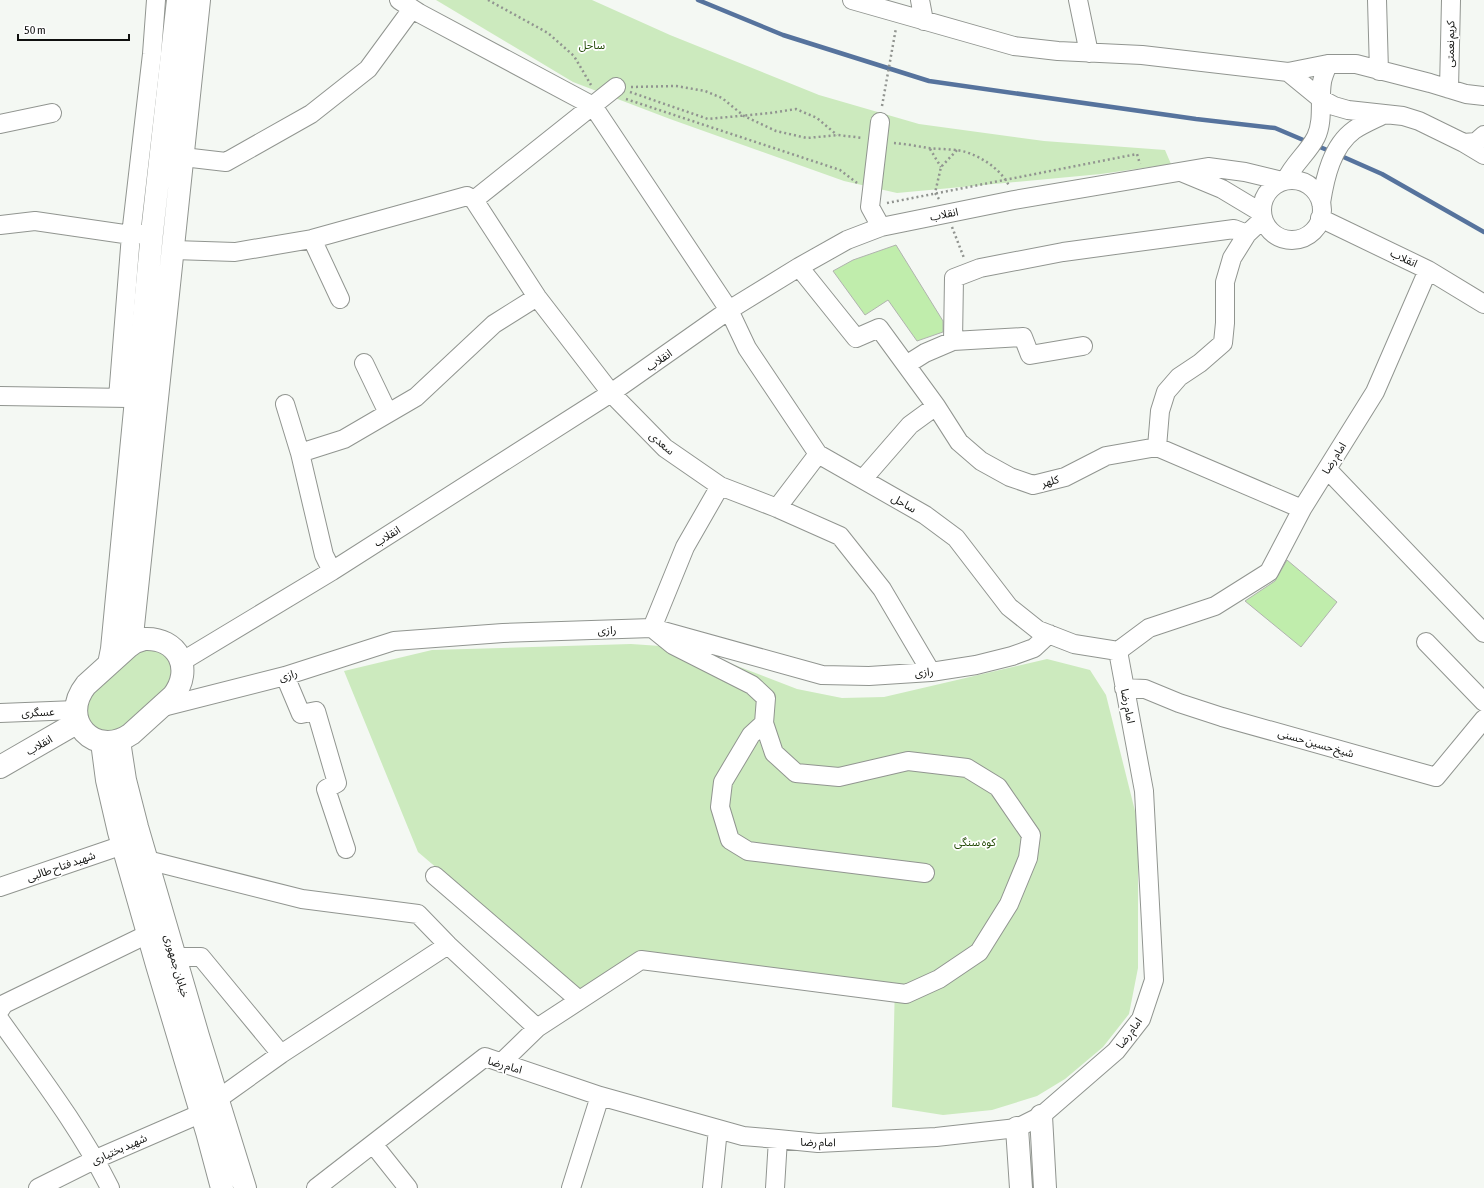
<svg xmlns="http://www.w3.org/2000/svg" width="1484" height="1188" viewBox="0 0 1484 1188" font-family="'Asap Condensed','Noto Sans Arabic',sans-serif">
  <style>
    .green { fill: #cceabe }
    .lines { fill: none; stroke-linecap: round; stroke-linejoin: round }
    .stream { stroke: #56739d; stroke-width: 4.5 }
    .building { fill: #c0edac; stroke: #b0b3ae }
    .minor-casing { stroke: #919590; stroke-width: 20 }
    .major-casing { stroke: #919590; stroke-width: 24 }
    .path { stroke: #919490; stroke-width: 2.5; stroke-dasharray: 2 3; stroke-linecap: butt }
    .minor { stroke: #fff; stroke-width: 18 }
    .major { stroke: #fff; stroke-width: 22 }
    .labels { text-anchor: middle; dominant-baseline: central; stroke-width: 3.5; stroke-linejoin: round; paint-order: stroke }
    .street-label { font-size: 11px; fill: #0f100e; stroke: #fff }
    .park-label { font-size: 11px; fill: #234b07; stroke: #fff }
  </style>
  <rect width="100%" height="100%" fill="#f4f8f3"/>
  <!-- green -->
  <path class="green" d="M436 0H592L670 35 819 95 919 124 1044 141 1165 150 1171 164 1101 174 897 193 844 181 670 119 573 82Z
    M631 644 690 648 797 689 842 698 884 697 1047 659 1090 670 1106 695 1138 823V968L1129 1014 1103 1047 1065 1079 1037 1096 992 1110 943 1115 892 1107 895 983 637 953 580 990 418 852 344 671 432 650Z
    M160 648 174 664 171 685 126 728 106 735 88 724 84 703 87 696 138 649Z"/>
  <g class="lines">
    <!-- stream -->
    <path class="stream" d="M698 0 783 35 929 81 1196 119 1275 128 1308 142
      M1315 145 1332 152
      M1339 155 1382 174 1484 232"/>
  </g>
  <!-- building -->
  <path class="building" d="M896 245 943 321V332L917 341 888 300 865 315 833 271 853 260Z
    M1287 560 1337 602 1301 647 1245 601 1275 581Z"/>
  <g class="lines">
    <!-- minor casing -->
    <g class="minor-casing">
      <path id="minor" d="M399 0 419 13 593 106 729 310 747 348 818 454 925 515 956 538 1009 607 1038 630 1074 644 1118 651
        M852 0 1014 46 1058 51 1142 55 1288 72 1328 64H1356L1430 83 1466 94 1484 96
        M920 0 924 21
        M1078 0 1089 53
        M1377 0 1379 71
        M1288 72 1321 99 1334 106 1348 110 1403 116 1419 121 1464 143 1484 155
        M1449 89 1451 0
        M880 122 870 207 881 227
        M0 124 52 113
        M1464 143 1476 142 1484 135
        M183 157 226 162 311 114 368 69 412 9
        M1181 172 1222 189 1262 213
        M1286 180C1293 164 1308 153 1316 137 1324 120 1319 100 1322 82 1323 76 1326 70 1328 64
        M1262 210a30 30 0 1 1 60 0a30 30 0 1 1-60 0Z
        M474 200 616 87
        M1321 203C1325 177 1332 146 1354 130 1363 124 1375 119 1385 114
        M1320 218 1428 270 1484 304
        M0 225 35 221 131 235 143 234
        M312 239 340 299
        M174 250 235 252 312 239 467 196 474 200 537 297 611 393 665 448 720 486
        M799 267 856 338 879 328 936 406 959 442 981 461 1010 477 1033 485 1065 477 1106 456 1157 447
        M953 341 954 278 980 268 1063 252 1234 229 1247 234
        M364 363 388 413
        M906 365 925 353 953 341 1023 337 1030 355 1083 346
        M0 396 129 398
        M118 398 131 235 152 54 156 0
        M285 404 300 453 324 555 332 571
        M1157 447 1160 411 1166 392 1179 377 1200 363 1223 343 1225 323V282L1232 258 1247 234 1263 219
        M1157 447 1302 509
        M300 453 344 439 416 397 494 324 537 297
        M1327 469 1484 633
        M863 479 910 425 936 406
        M777 508 818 454
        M1426 642 1484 702
        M181 662 332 571 611 393 729 310 799 267 847 240 881 227 1014 200 1208 167 1245 172 1282 181
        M285 676 301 714 316 711 337 783 326 789 346 849
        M1124 688 1145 689 1179 703 1222 717 1436 777 1484 719
        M159 708 285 676 394 641 503 633 652 628 822 675 869 676 931 672 976 665 1012 656 1034 648 1049 634
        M0 713 76 710
        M764 723 751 735 723 782 720 807 730 840 748 851 925 873
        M147 860 302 899 418 914 448 945 537 1028
        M435 876 579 1000
        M0 887 123 845
        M175 957H201L281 1054
        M0 1010 4 1004 148 934
        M0 1020C39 1075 80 1128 110 1188
        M501 1063 537 1028 641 960 906 994 939 979 979 952 1009 904 1028 858 1031 835 998 787 967 768 908 761 839 777 796 773 774 753 764 723 766 698 752 685 673 645 652 628 685 547 720 486 777 508 840 536 882 589 931 672
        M218 1099 281 1054 448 945
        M373 1144 408 1188
        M38 1188 96 1159 202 1113
        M316 1188 485 1057 600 1096 743 1136 778 1139 818 1143 936 1137 1017 1128 1041 1116 1116 1051 1141 1019 1154 980 1144 791 1118 651 1149 628 1215 606 1269 572 1302 509 1375 392 1428 270
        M571 1188 600 1096
        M712 1188 718 1129
        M775 1188 778 1139"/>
    </g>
    <!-- major casing -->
    <g class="major-casing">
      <path id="major" d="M144 639C178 637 194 669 173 696L131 734C95 759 58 720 86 685L128 647 135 642Z
        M131 645 199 0
        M109 664 112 649 152 233 178 0
        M119 741 125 780 137 827 198 1036 245 1188
        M102 742 107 780 119 832 157 965 207 1132 222 1188
        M0 767 78 722
        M1041 1116 1045 1188
        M1017 1128 1021 1188"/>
    </g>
    <!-- path -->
    <path class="path" d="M488 0 548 33 574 56 591 85
      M631 87 676 86 705 91 722 98 744 116 776 131 807 138 838 135 863 138
      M630 92 708 119 770 113 796 109 817 118 837 135
      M626 99 840 170 857 183
      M882 106 896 28
      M894 143C905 144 917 146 928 148 937 149 947 149 956 150 975 152 1001 168 1009 186
      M930 149 941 167
      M939 199 935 193 941 167 957 150
      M887 203 1137 154 1140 164
      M952 227 964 258"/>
    <!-- minor -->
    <use href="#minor" class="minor"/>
    <!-- major -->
    <use href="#major" class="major"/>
  </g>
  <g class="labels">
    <!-- street labels -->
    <g class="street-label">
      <text transform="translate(1450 44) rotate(-89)">کریم نعمتی</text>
      <text transform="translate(944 214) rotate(-11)">انقلاب</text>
      <text transform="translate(1404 258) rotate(25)">انقلاب</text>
      <text transform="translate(659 360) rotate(-35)">انقلاب</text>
      <text transform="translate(662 443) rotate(41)">سعدی</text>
      <text transform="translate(1334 458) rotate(-58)">امام رضا</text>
      <text transform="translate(1050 481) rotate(-15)">کلهر</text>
      <text transform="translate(904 503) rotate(30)">ساحل</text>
      <text transform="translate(387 536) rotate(-32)">انقلاب</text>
      <text transform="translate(607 630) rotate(-2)">رازی</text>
      <text transform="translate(924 672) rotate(-5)">رازی</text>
      <text transform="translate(288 675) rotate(-17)">رازی</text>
      <text transform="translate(1128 706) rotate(79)">امام رضا</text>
      <text transform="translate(38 712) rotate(-2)">عسگری</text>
      <text transform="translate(1316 743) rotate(16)">شیخ حسین حسنی</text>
      <text transform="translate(39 745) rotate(-30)">انقلاب</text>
      <text transform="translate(61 866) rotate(-19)">شهید فتاح طالبی</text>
      <text transform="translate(177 966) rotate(74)">خیابان جمهوری</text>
      <text transform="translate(1129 1033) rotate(-54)">امام رضا</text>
      <text transform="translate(505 1065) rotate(16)">امام رضا</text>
      <text transform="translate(818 1142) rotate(1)">امام رضا</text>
      <text transform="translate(119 1149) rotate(-24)">شهید بختیاری</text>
    </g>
    <!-- park labels -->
    <g class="park-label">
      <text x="592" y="45">ساحل</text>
      <text x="975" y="842">کوه سنگی</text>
    </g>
  </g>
  <!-- scale -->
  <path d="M18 34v6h111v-6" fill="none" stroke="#0f100e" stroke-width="2"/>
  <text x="24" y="34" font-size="12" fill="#0f100e" stroke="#ffffff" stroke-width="3" paint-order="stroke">50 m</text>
</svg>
